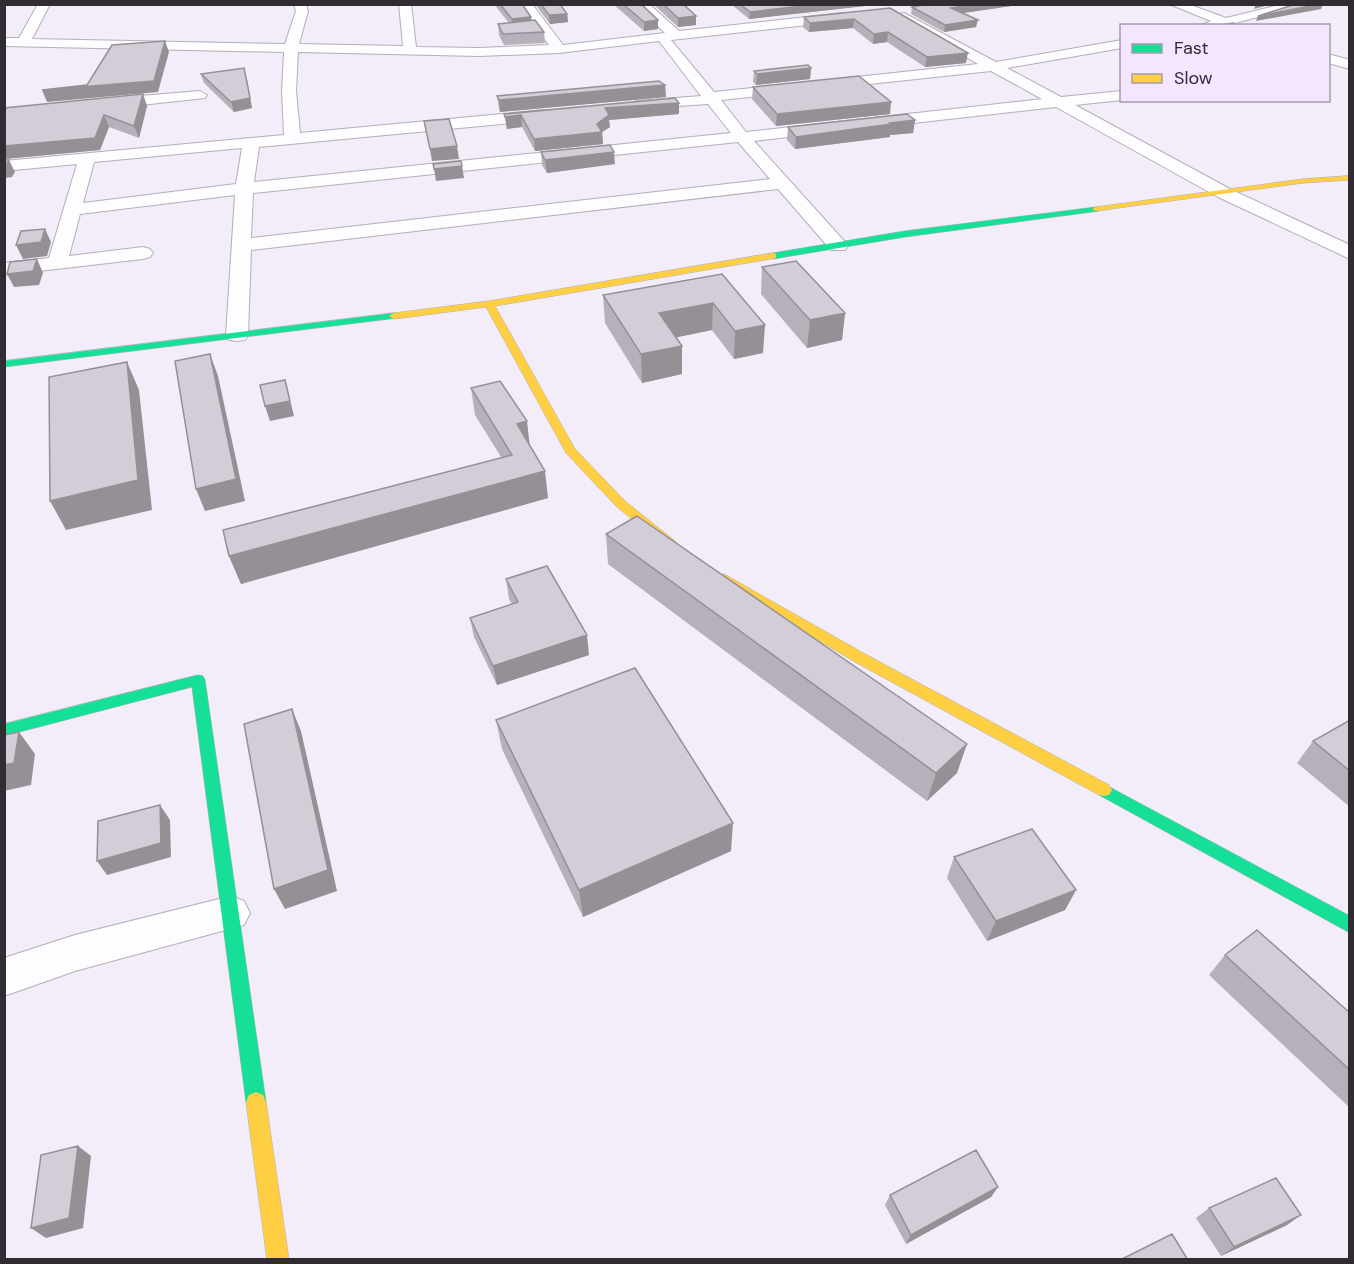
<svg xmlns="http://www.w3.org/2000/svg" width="1354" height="1264" viewBox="0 0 1354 1264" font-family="'DM Sans',sans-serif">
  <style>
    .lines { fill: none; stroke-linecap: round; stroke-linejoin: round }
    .street-casing { stroke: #b4aeb8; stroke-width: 2 }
    .fast-casing { stroke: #b4aeb8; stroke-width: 1 }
    .slow-casing { stroke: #b4aeb8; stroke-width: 1 }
    .street { fill: #fdfcfe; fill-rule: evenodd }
    .fast { fill: #16e098; fill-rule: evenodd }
    .slow { fill: #ffcf43; fill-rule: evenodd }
    .wall { fill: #b5b0b9 }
    .shaded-wall { fill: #949096 }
    .building { fill: #d3cdd7; stroke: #949096; stroke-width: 1.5 }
  </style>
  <rect width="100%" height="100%" fill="#f3ecf9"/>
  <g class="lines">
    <!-- street casing -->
    <g class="street-casing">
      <path id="street" d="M38 4H50L32 39 285 44 296 11 294 4H306L308 11 299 44 403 46 399 4H411L416 47 479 48 549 45 519 4H532L563 45 665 33 635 4H649L679 31 843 13 849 17 843 21 671 40 714 92 978 64 900 20 898 17 900 14 904 13 996 62 1122 40V48L1007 68 1061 97 1122 91V100L1075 105 1230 189 1350 245V259L1218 197 1056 107 754 141 845 242 848 246 845 250H831L778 189 251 250 248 335 245 340 237 341 229 340 226 335 235 195 80 214 69 256 143 247 150 249 153 253 150 257 143 259 4 275V263L49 258 77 164 4 171V161L284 135 282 91 284 52 4 46V38H19ZM659 41 701 96 637 101 632 103 629 106 632 109 708 104 731 133 254 182 259 147 545 120 553 115 545 110 300 133 296 91 298 52 479 56 559 53ZM991 71 1042 99 746 132 721 100ZM738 142 770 179 251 238 253 193ZM242 148 236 184 83 203 94 162Z
        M1169 4H1188L1226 18 1283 4H1307L1235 23 1234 26H1200L1211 21Z
        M1328 54 1350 60V69L1328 63Z
        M200 91 207 95 205 98 104 109 96 104 104 99Z
        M231 896 244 901 250 913 244 925 75 971 4 996V958L75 935Z"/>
    </g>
    <!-- fast casing -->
    <g class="fast-casing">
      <path id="fast" d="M1096 207H1099V211L905 237 773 259 769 256 773 253 905 231Z
        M394 313 399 316 397 318 4 367V361Z
        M198 675 203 676 205 680 266 1102 263 1109 256 1112 249 1109 246 1102 192 687 4 736V724Z
        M1104 784 1350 916V933L1099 795 1096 790 1099 785Z"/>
    </g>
    <!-- slow casing -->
    <g class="slow-casing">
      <path id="slow" d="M1350 176V180L1303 183 1096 211 1092 209 1096 207 1303 179Z
        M773 253 776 254V258L495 306 575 449 625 501 675 541 677 544 671 548 667 547 617 507 566 453 486 307 394 319 389 316 394 313 489 301Z
        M724 574 865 654 1109 785 1112 790 1109 795 1104 796 1099 795 855 662 719 581 718 578Z
        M256 1092 263 1095 266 1102 289 1260H267L246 1102 249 1095Z"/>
    </g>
    <!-- street -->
    <use href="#street" class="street"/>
    <!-- fast -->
    <use href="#fast" class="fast"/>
    <!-- slow -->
    <use href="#slow" class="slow"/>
  </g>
  <!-- wall -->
  <path class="wall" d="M494 4H522L532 21 544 32 545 43 504 45 499 35 498 24 509 23Z
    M535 4H560L567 14 568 22 550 24Z
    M613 4H641L658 29 644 31Z
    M653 4H683L696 25 678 27Z
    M731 4H883L749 19Z
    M929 4H1025L962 13 976 27 944 32 911 14 912 7Z
    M890 8 966 63 925 67 887 42 873 44 853 28 809 32 803 27 804 17Z
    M811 68 810 79 756 85 753 82 754 71Z
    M201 74 247 78 252 108 234 112 204 83Z
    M665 85 666 97 500 112 499 108 497 96Z
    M753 87 890 114 776 126 752 99Z
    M679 103V114L609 120 610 127 602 132 603 144 535 151 522 127 507 129 504 114Z
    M147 106 139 138 109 127 100 150 4 159V108Z
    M915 120 913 133 890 135V137L795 149 787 140 788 127Z
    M541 152 615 164 547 173 542 165Z
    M762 267 845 313 842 340 807 348 761 294Z
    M722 274 763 353 734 359 712 330 676 337 682 346V374L642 383 605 323 603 295Z
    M471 388 530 446 548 498 241 584 229 556 501 457 475 415Z
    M606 534 957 773 927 801 608 564Z
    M506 579 589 655 497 685 474 637 470 618 512 604 509 599Z
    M496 720 731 851 583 917 502 749Z
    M1350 720V807L1297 763 1313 741Z
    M954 857 1076 890 1065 910 987 941 947 878Z
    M1225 955 1350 1013V1108L1209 975Z
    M998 1187 991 1197 906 1244 885 1205 890 1195Z
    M1209 1208 1287 1225 1221 1256 1196 1218Z"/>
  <!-- shaded-wall -->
  <path class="shaded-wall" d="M820 4H883L749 19 750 12Z
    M975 4H1025L950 15 951 8Z
    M1256 4H1272L1254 9Z
    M1323 4 1321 9 1256 21 1258 16Z
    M567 14 568 22 550 24 549 15Z
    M696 16V25L678 27V18Z
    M531 17 532 26 513 28 512 19Z
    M854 19 853 28 809 32 810 23Z
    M658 20V29L644 31V22Z
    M978 20 976 27 944 32 945 25Z
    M888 32 887 42 873 44 874 34Z
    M165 41 169 52 158 92 47 102 42 90 154 81Z
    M968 53 966 63 925 67 927 57Z
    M244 68 252 108 234 112 231 102Z
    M811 68 810 79 756 85 757 74Z
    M665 85 666 97 500 112 499 100Z
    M143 94 147 106 139 138 134 126Z
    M891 102 890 114 776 126 777 114Z
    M679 103V114L609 120 610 127 602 132 603 144 535 151 534 139 597 124 605 108Z
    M104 115 109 127 100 150 4 159V146Z
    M521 115 522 127 507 129 505 117Z
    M915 120 913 133 890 135V137L795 149 796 137 890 123Z
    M457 146 459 159 432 161 430 149Z
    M614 152 615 164 547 173 545 160Z
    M9 160 15 172 12 177 4 178V165Z
    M462 166 464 178 436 181 434 169Z
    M45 229 51 242 47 256 23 259 16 245Z
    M37 259 43 273 39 285 14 287 7 274Z
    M713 303 712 330 659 341V313Z
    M845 313 842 340 807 348 810 320Z
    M765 325 763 353 734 359 735 331Z
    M682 346V374L642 383 641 354Z
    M210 354 218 376 245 501 205 511 196 489Z
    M127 362 139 390 152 510 66 530 50 501Z
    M285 380 294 416 270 421 265 406Z
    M527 421 530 448 517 424Z
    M545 471 548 498 241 584 229 556Z
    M587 635 589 655 497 685 493 666Z
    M292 709 301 731 337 891 285 909 274 889Z
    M19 732 35 754 31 785 4 791V765Z
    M967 744 957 773 927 801 936 773Z
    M160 805 170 820 171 857 107 875 97 861Z
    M733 823 731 851 583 917 579 890Z
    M1076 890 1065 910 987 941 996 921Z
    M78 1146 91 1156 83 1228 46 1238 31 1228Z
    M998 1187 991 1197 906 1244 911 1235Z
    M1301 1215 1287 1225 1221 1256 1234 1247Z"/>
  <!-- building -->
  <path class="building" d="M500 4H522L531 17 512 19Z
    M541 4H560L567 14 549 15Z
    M623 4H641L658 20 644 22Z
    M663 4H683L696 16 678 18Z
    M740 4H820L750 12Z
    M929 4H975L951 8 978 20 945 25 912 7Z
    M1296 4H1320L1258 16Z
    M890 8 968 53 927 57 888 32 874 34 854 19 810 23 804 17Z
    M535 20 544 32 503 34 498 24Z
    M1233 23 1240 26H1215Z
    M165 41 154 81 42 90 87 85 112 45Z
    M808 65 811 68 757 74 754 71Z
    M244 68 250 98 231 102 201 74Z
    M859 76 891 102 777 114 753 87Z
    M659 81 665 85 499 100 497 96Z
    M143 94 134 126 104 115 95 138 4 146V108Z
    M675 98 679 103 605 108 609 115 597 124 602 132 534 139 521 115 505 117 504 114Z
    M907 114 915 120 890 123 892 124 796 137 788 127Z
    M449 119 457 146 430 149 424 121Z
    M610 145 614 152 545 160 541 152Z
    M4 160H9L6 165H4Z
    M461 161 462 166 434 169 433 164Z
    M45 229 41 242 16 245 21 231Z
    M37 259 33 271 7 274 10 262Z
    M796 261 845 313 810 320 762 267Z
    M722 274 765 325 735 331 713 303 659 313 682 346 641 354 603 295Z
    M210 354 236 479 196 489 175 361Z
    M127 362 138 480 50 501 49 377Z
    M285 380 290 401 265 406 260 385Z
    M500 381 527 421 517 424 545 471 229 556 223 530 512 455 471 388Z
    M637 516 967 744 936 773 606 534Z
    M547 566 587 635 493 666 470 618 518 602 506 579Z
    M635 668 733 823 579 890 496 720Z
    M292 709 328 870 274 889 244 724Z
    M1350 720V771L1313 741Z
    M19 732 14 763 4 765V735Z
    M160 805 161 843 97 861 98 821Z
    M1032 829 1076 890 996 921 954 857Z
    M1257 930 1350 1013V1070L1225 955Z
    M78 1146 69 1218 31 1228 41 1155Z
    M976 1150 998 1187 911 1235 890 1195Z
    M1276 1178 1301 1215 1234 1247 1209 1208Z
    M1172 1234 1188 1260H1120Z"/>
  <!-- border -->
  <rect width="1354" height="1264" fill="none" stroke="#312b34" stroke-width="12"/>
  <!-- legend -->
  <rect x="1120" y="24" width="210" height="78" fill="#f4e6ff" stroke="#a69bae" stroke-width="1.5"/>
  <rect x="1132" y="44" width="30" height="9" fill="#16e098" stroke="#a69bae" stroke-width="1.5"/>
  <text x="1174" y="54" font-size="18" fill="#312b34">Fast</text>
  <rect x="1132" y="74" width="30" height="9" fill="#ffcf43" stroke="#a69bae" stroke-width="1.5"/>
  <text x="1174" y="84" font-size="18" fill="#312b34">Slow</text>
</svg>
